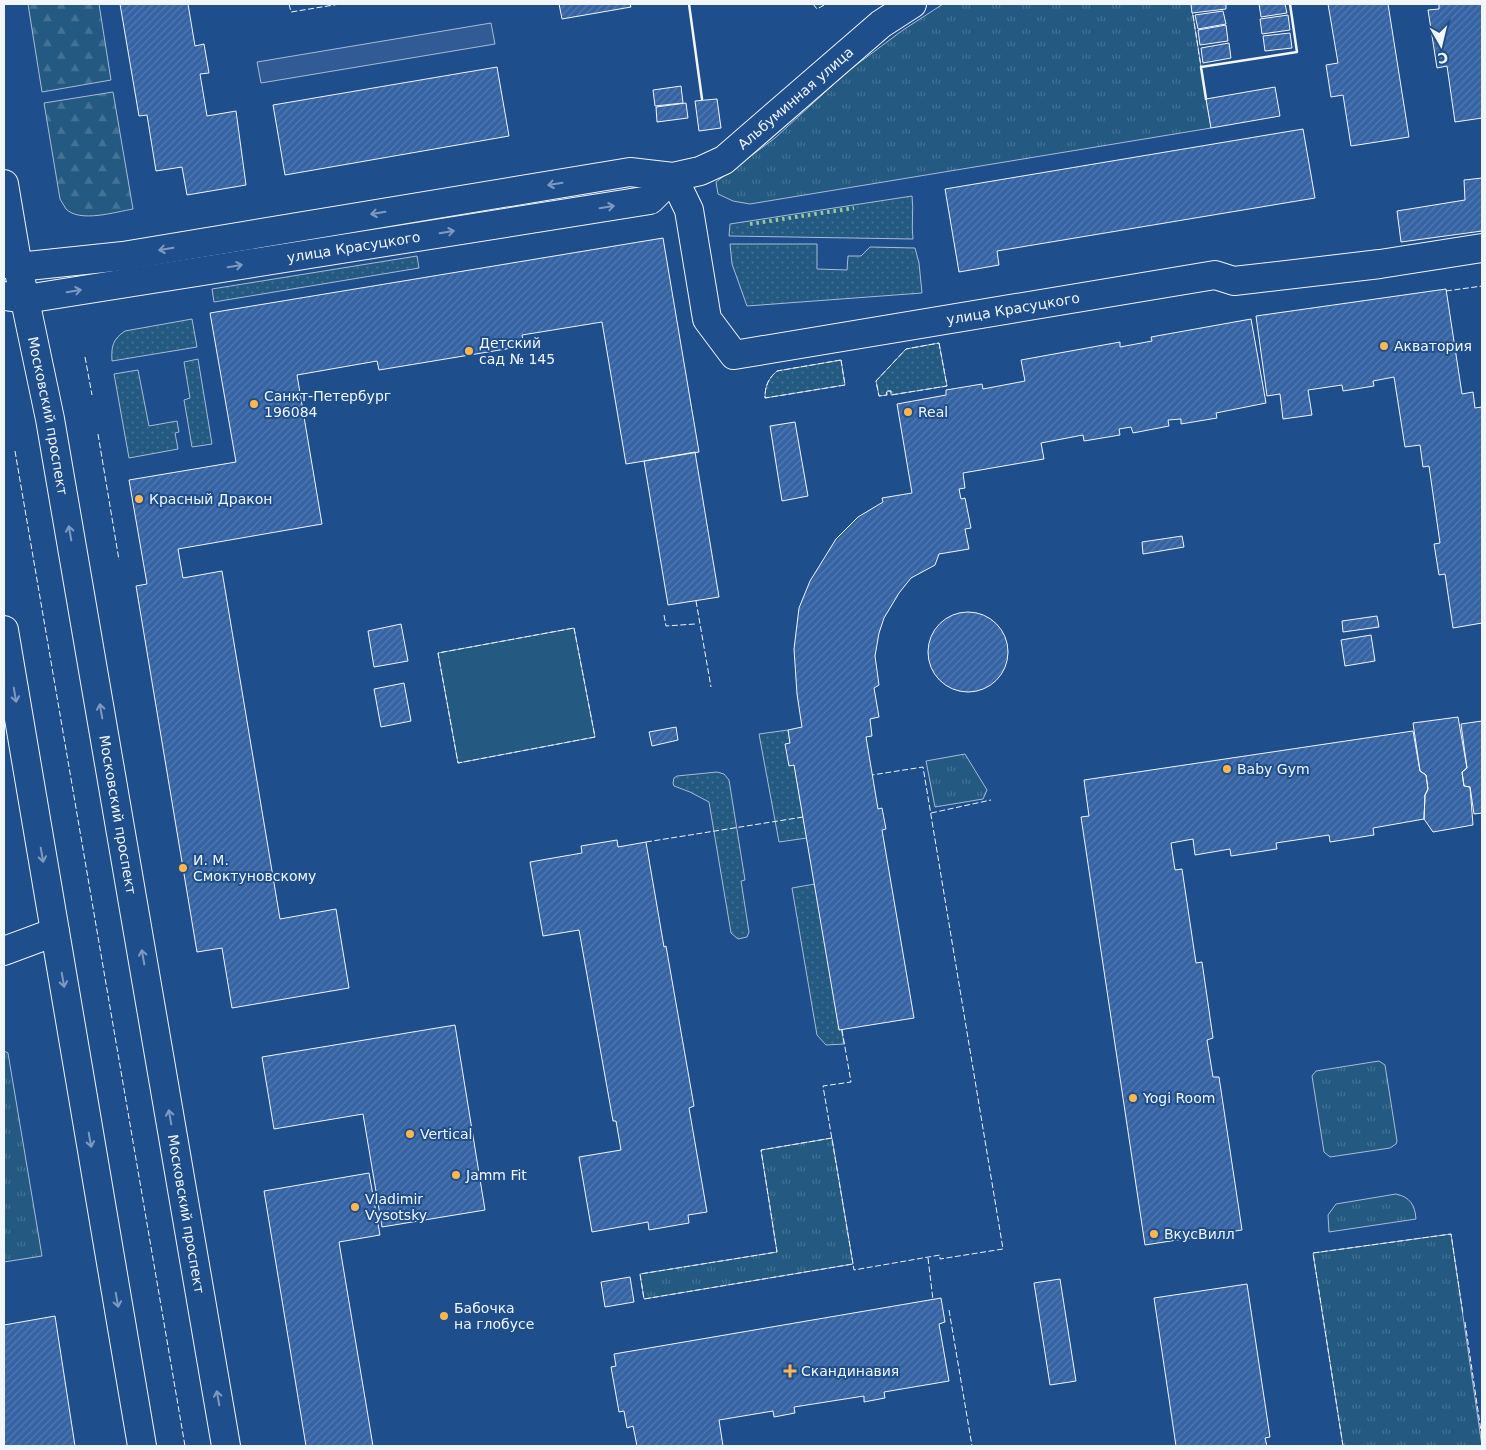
<svg xmlns="http://www.w3.org/2000/svg" width="1486" height="1450" viewBox="0 0 1486 1450" font-family="'DejaVu Sans',sans-serif">
  <style>
    .grass { fill: url(#grass-dots); stroke: #a8bbd7 }
    .forest { fill: url(#forest-firs); stroke: #a8bbd7 }
    .park { fill: url(#park-tufts); stroke: #a8bbd7 }
    .garden { fill: #245a82; stroke: #a8bbd7 }
    .parking { fill: #305b95; stroke: #a8bbd7 }
    .building { fill: url(#building-hatch); stroke: #f2f6ff }
    .lines { fill: none; stroke-linecap: round; stroke-linejoin: round }
    .minor-casing { stroke: #f2f6ff; stroke-width: 30 }
    .major-casing { stroke: #f2f6ff; stroke-width: 30 }
    .minor { stroke: #1f4e8c; stroke-width: 28 }
    .major { stroke: #1f4e8c; stroke-width: 28 }
    .hedge { stroke: #97c8a6; stroke-width: 4; stroke-dasharray: 2.5 4; stroke-linecap: butt }
    .fence { stroke: #f2f6ff; stroke-width: 1; stroke-dasharray: 6 2.5; stroke-linecap: butt }
    .wall { stroke: #f2f6ff; stroke-width: 2.5 }
    .oneway { stroke: #7e9ac0 }
    .poi-dot { fill: #ffb74d; stroke: #1f4e8c; stroke-width: 2 }
    .labels { text-anchor: middle; dominant-baseline: central; stroke-width: 4; stroke-linejoin: round; paint-order: stroke }
    .street-label { font-size: 14px; fill: #f2f6ff; stroke: #1f4e8c }
    .poi-label { font-size: 14px; fill: #f2f6ff; stroke: #1f4e8c; text-anchor: start }
  </style>
  <defs>
    <pattern id="grass-dots" width="8" height="8" patternUnits="userSpaceOnUse" patternTransform="scale(1.25)"><rect width="8" height="8" fill="#245a82"/><path d="M2 2h.1M6 6h.1" fill="none" stroke="#447295" stroke-width="1.8" stroke-linecap="round"/></pattern>
    <pattern id="forest-firs" width="22" height="20" patternUnits="userSpaceOnUse" patternTransform="scale(1.25)"><rect width="22" height="20" fill="#245a82"/><path d="M5 1l3.5 6h-7zM16 11l3.5 6h-7z" fill="#447295"/></pattern>
    <pattern id="park-tufts" width="24" height="20" patternUnits="userSpaceOnUse" patternTransform="scale(1.25)"><rect width="24" height="20" fill="#245a82"/><path d="M3 7l-1-3M5 7V3M7 7l1-3M15 17l-1-3M17 17v-4M19 17l1-3" fill="none" stroke="#447295"/></pattern>
    <pattern id="building-hatch" width="6" height="6" patternUnits="userSpaceOnUse" patternTransform="scale(1.25)"><rect width="6" height="6" fill="#3563a3"/><path d="M-1 1l2-2M0 6l6-6M5 7l2-2" fill="none" stroke="#537ab1"/></pattern>
  </defs>
  <rect width="100%" height="100%" fill="#1f4e8c"/>
  <!-- grass -->
  <path class="grass" d="M912 196C914 211 911 224 913 239L729 236 730 224Z
    M730 244H817V269L847 270 848 256H861L870 247 915 248 919 263 922 293 747 306 732 264Z
    M417 256 419 268 214 302 212 289Z
    M192 319 197 347 112 361C111 346 113 339 125 331Z
    M939 343 947 386 891 395V391H887V395L879 396 876 381 906 349Z
    M198 359 212 444 192 447 184 400 190 398 184 362Z
    M841 360 845 385 765 398C765 386 768 379 777 371Z
    M138 370 149 426 177 421 179 432 175 433 178 449 129 458 114 374Z
    M788 730 807 838 779 842 759 734Z
    M717 772 724 774 729 780 745 880 741 881 749 932 747 937 738 939 731 933 709 802 690 792 674 786 673 783 674 778 677 776Z
    M815 884 844 1044 826 1045 817 1035 792 888Z"/>
  <!-- forest -->
  <path class="forest" d="M28 4H99L111 80 42 92Z
    M113 92 133 209C115 212 80 223 66 209 64 206 62 202 60 199L44 103Z"/>
  <!-- park -->
  <path class="park" d="M943 4H1191L1211 128 750 204 733 201 718 194 716 182 775 138 848 71 903 30Z
    M965 754 987 790 983 799 935 807 926 761Z
    M4 1051 8 1053 42 1256 4 1262Z
    M1379 1061 1385 1065 1397 1141 1396 1144 1390 1148 1330 1157 1324 1152 1312 1076 1316 1071Z
    M832 1138 853 1264 644 1299 640 1274 777 1252 761 1150Z
    M1396 1194C1410 1197 1415 1205 1416 1219L1329 1232 1328 1215 1336 1204Z
    M1451 1234 1482 1446H1343L1313 1253Z"/>
  <!-- garden -->
  <path class="garden" d="M574 628 595 737 458 763 438 653Z"/>
  <!-- parking -->
  <path class="parking" d="M491 23 495 44 261 83 257 62Z"/>
  <!-- building -->
  <path class="building" d="M120 4H188L195 46 204 44 209 73 200 74 207 116 236 111 246 185 187 195 182 167 156 171 147 115 139 116Z
    M559 4H630L631 7 562 19Z
    M1191 4H1226V9L1192 13Z
    M1259 4H1285L1287 13 1261 17Z
    M1328 4H1388L1409 137 1351 146 1343 95 1331 97 1326 65 1338 63Z
    M1439 4H1482V118L1455 122 1447 66 1437 68 1428 10 1439 9Z
    M1223 11 1226 24 1198 29 1195 15Z
    M1288 15 1290 30 1262 34 1260 19Z
    M1226 25 1228 41 1200 45 1198 30Z
    M1290 33 1292 48 1265 51 1263 36Z
    M1229 43 1231 58 1203 63 1201 48Z
    M497 67 509 136 285 175 273 105Z
    M681 86 683 103 655 106 653 90Z
    M1275 87 1280 116 1211 128 1206 99Z
    M717 99 721 128 699 131 695 101Z
    M686 103 688 118 657 122 656 107Z
    M1303 129 1315 198 997 251 999 265 959 272 945 189Z
    M1482 178V231L1401 242 1397 211 1465 200 1464 180Z
    M663 238 699 452 626 464 602 322 522 335 524 346 379 370 377 361 297 375 322 524 178 549 183 578 222 571 280 919 336 909 349 988 232 1008 222 948 197 952 136 586 147 584 129 480 236 462 210 313Z
    M1446 289 1462 394 1473 392 1475 408 1482 407V623L1453 628 1445 574 1439 575 1434 544 1440 543 1429 466 1423 467 1420 445 1405 447 1394 377 1373 381 1374 386 1343 391 1342 385 1308 390 1312 415 1283 419 1280 394 1267 396 1256 316Z
    M1251 319 1266 403 1216 413 1217 418 1181 424V419L1168 420 1169 426 1133 433 1131 427 1119 429 1120 435 1084 441 1083 435 1041 443 1044 459 963 473 965 488 959 489 961 499 965 498 971 528 965 529 969 549 939 554 935 565 911 578 899 593 884 618 879 633 875 656 879 685 874 688 879 717 870 719 872 736 866 737 878 809 882 808 886 829 882 830 914 1018 839 1030 794 765 789 766 785 744 790 743 788 730 802 727 797 694 794 649 799 608 810 581 836 539 858 517 883 502 882 498 912 493 897 404 946 395V390L982 384 983 389 1025 381 1021 360 1120 342V347L1152 341 1151 337Z
    M795 422 808 496 782 501 770 426Z
    M695 452 719 597 668 605 644 461Z
    M1182 536 1184 547 1143 554 1142 542Z
    M928 652a40 40 0 1 1 80 0a40 40 0 1 1-80 0Z
    M1377 616 1379 627 1343 632 1342 621Z
    M401 624 408 661 374 667 368 631Z
    M1371 635 1375 661 1345 666 1341 640Z
    M404 683 411 721 381 727 374 689Z
    M1458 717 1467 768 1462 772 1464 786 1470 787 1473 825 1433 832 1424 819 1425 795 1428 789 1426 775 1420 771 1413 723Z
    M1482 721V813L1474 814 1470 787 1464 786 1462 772 1467 768 1461 724Z
    M676 727 678 740 652 746 649 732Z
    M1413 731 1420 771 1426 775 1428 789 1425 795 1424 819 1373 828 1374 835 1330 842 1329 835 1276 843 1277 849 1231 856 1230 849 1195 855 1193 839 1171 843 1175 870 1182 869 1196 963 1202 962 1213 1038 1207 1040 1213 1077H1219L1242 1230 1145 1245 1081 817 1089 816 1084 780Z
    M617 840 618 847 646 842 664 947 666 946 694 1106 689 1108 707 1212 688 1215 689 1223 649 1230 648 1222 592 1232 579 1157 621 1150 616 1121H613L579 930 543 936 530 862 582 853 581 846Z
    M455 1025 485 1210 382 1227 363 1114 274 1129 262 1057Z
    M369 1173 380 1235 339 1242 373 1446H306L264 1191Z
    M630 1277 634 1302 605 1307 601 1282Z
    M1060 1279 1076 1381 1050 1385 1034 1283Z
    M1247 1284 1270 1437 1265 1438 1267 1446H1176L1154 1298Z
    M941 1298 945 1322 939 1324 949 1381 884 1392 885 1398 864 1402V1396L794 1407 795 1413 774 1417 773 1411 719 1420 723 1446H637L633 1426 627 1428 624 1411 619 1412 611 1367 616 1366 614 1354Z
    M55 1316 75 1446H4V1325Z"/>
  <g class="lines">
    <!-- minor casing -->
    <g class="minor-casing">
      <g id="minor">
        <path id="s1" d="M673 177 689 210 707 319 734 355 1215 275 1234 281 1380 264 1482 248"/>
        <path id="s2" d="M4 263 18 267 123 256 630 172 673 177 700 171 724 160 881 24 912 4"/>
        <path id="s3" d="M4 296 26 299 650 200 673 177"/>
        <path d="M4 951 55 932"/>
      </g>
    </g>
    <!-- major casing -->
    <g class="major-casing">
      <g id="major">
        <path id="s4" d="M4 184 18 267 50 419 226 1446"/>
        <path d="M4 630 142 1446"/>
      </g>
    </g>
    <!-- minor -->
    <use href="#minor" class="minor"/>
    <!-- major -->
    <use href="#major" class="major"/>
    <!-- hedge -->
    <path class="hedge" d="M750 224 854 208"/>
    <!-- fence -->
    <path class="fence" d="M289 4 291 12 340 4
      M813 4 817 9 826 4
      M1193 15 1201 67
      M1446 291 1482 286
      M939 343 947 386 891 395V391H886L887 395 879 396 876 381 906 349Z
      M85 357 92 395
      M841 360 845 385 765 398C765 386 768 379 777 371Z
      M98 434 119 560
      M15 451 185 1446
      M696 601 711 687
      M664 615 666 626 695 624
      M574 628 595 737 458 763 438 653Z
      M931 813 991 800
      M646 842 803 817
      M842 1030 851 1082 823 1086 854 1270 940 1255V1259L1003 1249 923 767 872 775
      M832 1138 761 1150 777 1252 640 1274 644 1299 853 1264
      M928 1258 933 1300
      M949 1310 972 1446
      M1465 1322 1482 1438
      M1343 1446 1313 1253 1451 1234 1463 1314"/>
    <!-- wall -->
    <path class="wall" d="M689 4 702 99
      M1206 99 1201 67 1297 52 1290 4"/>
  </g>
  <!-- one-way arrows -->
  <defs><path id="oneway-shaft" d="M-6 0H5M1.5-3L5.5 0L1.5 3" fill="none" stroke-width="1.6" stroke-linecap="round" stroke-linejoin="round" transform="scale(1.25)"/></defs>
  <g class="oneway">
    <use href="#oneway-shaft" transform="translate(555 184) rotate(171)"/>
    <use href="#oneway-shaft" transform="translate(607 207) rotate(-9)"/>
    <use href="#oneway-shaft" transform="translate(378 213) rotate(171)"/>
    <use href="#oneway-shaft" transform="translate(447 232) rotate(-9)"/>
    <use href="#oneway-shaft" transform="translate(166 249) rotate(171)"/>
    <use href="#oneway-shaft" transform="translate(235 266) rotate(-9)"/>
    <use href="#oneway-shaft" transform="translate(74 291) rotate(-9)"/>
    <use href="#oneway-shaft" transform="translate(70 533) rotate(-100)"/>
    <use href="#oneway-shaft" transform="translate(15 695) rotate(80)"/>
    <use href="#oneway-shaft" transform="translate(101 711) rotate(-100)"/>
    <use href="#oneway-shaft" transform="translate(42 855) rotate(80)"/>
    <use href="#oneway-shaft" transform="translate(143 957) rotate(-100)"/>
    <use href="#oneway-shaft" transform="translate(63 980) rotate(80)"/>
    <use href="#oneway-shaft" transform="translate(170 1117) rotate(-100)"/>
    <use href="#oneway-shaft" transform="translate(90 1140) rotate(80)"/>
    <use href="#oneway-shaft" transform="translate(117 1300) rotate(80)"/>
    <use href="#oneway-shaft" transform="translate(218 1398) rotate(-100)"/>
  </g>
  <!-- markers -->
  <g class="poi-dot">
    <circle cx="1384" cy="346" r="5"/>
    <circle cx="469" cy="351" r="5"/>
    <circle cx="254" cy="404" r="5"/>
    <circle cx="908" cy="412" r="5"/>
    <circle cx="139" cy="499" r="5"/>
    <circle cx="1227" cy="769" r="5"/>
    <circle cx="183" cy="868" r="5"/>
    <circle cx="1133" cy="1098" r="5"/>
    <circle cx="410" cy="1134" r="5"/>
    <circle cx="456" cy="1175" r="5"/>
    <circle cx="355" cy="1207" r="5"/>
    <circle cx="1154" cy="1234" r="5"/>
    <circle cx="444" cy="1316" r="5"/>
    <path d="M787.5 1363.5h5v5h5v5h-5v5h-5v-5h-5v-5h5z"/>
  </g>
  <g class="labels">
    <!-- street labels -->
    <g class="street-label">
      <text stroke="none"><textPath href="#s2" startOffset="826">Альбуминная улица</textPath></text>
      <text stroke="none"><textPath href="#s3" startOffset="354">улица Красуцкого</textPath></text>
      <text stroke="none"><textPath href="#s1" startOffset="475">улица Красуцкого</textPath></text>
      <text stroke="none"><textPath href="#s4" startOffset="236">Московский проспект</textPath></text>
      <text stroke="none"><textPath href="#s4" startOffset="641">Московский проспект</textPath></text>
      <text stroke="none"><textPath href="#s4" startOffset="1046">Московский проспект</textPath></text>
    </g>
    <!-- poi labels -->
    <g class="poi-label">
      <text x="479" y="343">Детский<tspan x="479" dy="16">сад № 145</tspan></text>
      <text x="1394" y="346">Акватория</text>
      <text x="264" y="396">Санкт-Петербург<tspan x="264" dy="16">196084</tspan></text>
      <text x="918" y="412">Real</text>
      <text x="149" y="499">Красный Дракон</text>
      <text x="1237" y="769">Baby Gym</text>
      <text x="193" y="860">И. М.<tspan x="193" dy="16">Смоктуновскому</tspan></text>
      <text x="1143" y="1098">Yogi Room</text>
      <text x="420" y="1134">Vertical</text>
      <text x="466" y="1175">Jamm Fit</text>
      <text x="365" y="1199">Vladimir<tspan x="365" dy="16">Vysotsky</tspan></text>
      <text x="1164" y="1234">ВкусВилл</text>
      <text x="454" y="1308">Бабочка<tspan x="454" dy="16">на глобусе</tspan></text>
      <text x="801" y="1371">Скандинавия</text>
    </g>
  </g>
  <!-- border -->
  <rect width="1486" height="1450" fill="none" stroke="#f2f6ff" stroke-width="10"/>
  <!-- north arrow -->
  <g transform="translate(1441 45) rotate(172)" stroke="#1f4e8c" stroke-width="4" paint-order="stroke">
  <path d="M0-4L9 19L0 12L-9 19Z" fill="#f2f6ff"/>
  <text y="-8" font-size="14" font-weight="bold" text-anchor="middle" fill="#f2f6ff">С</text>
  </g>
</svg>
